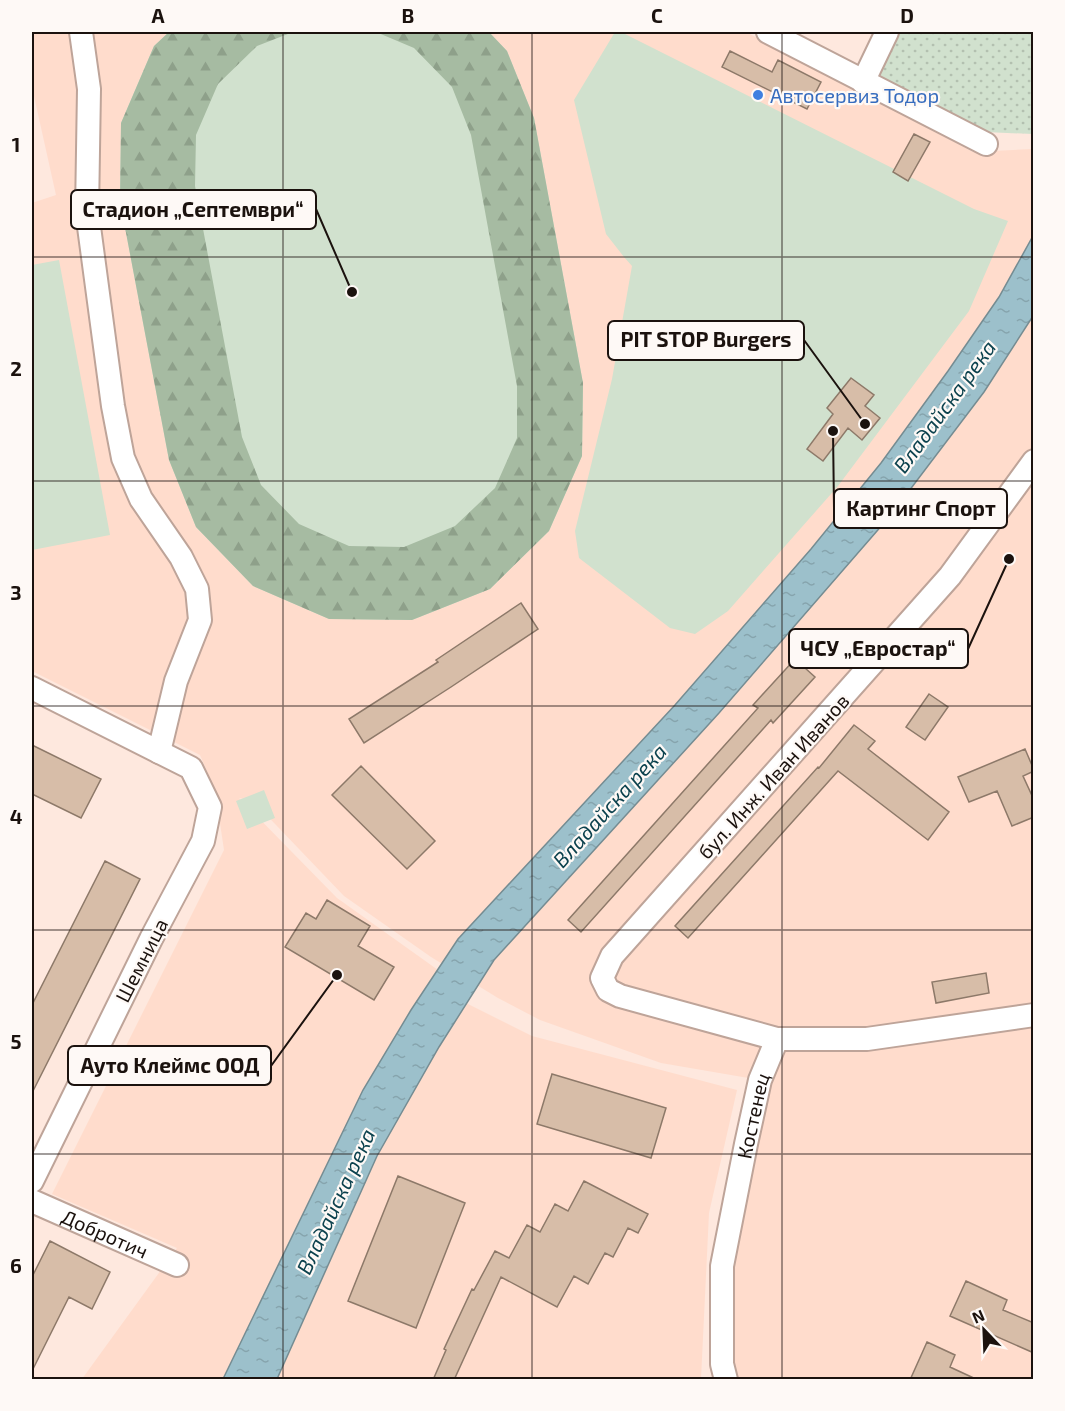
<svg xmlns="http://www.w3.org/2000/svg" width="1065" height="1411" viewBox="0 0 1065 1411" font-family="'Exo 2',sans-serif">
  <style>
    .built { fill: #ffdccc }
    .grass { fill: #d1e1ce }
    .forest { fill: url(#forest-firs) }
    .park { fill: url(#park-dots) }
    .water { fill: url(#water-ripples); stroke: #758c92; stroke-width: 1.5 }
    .building { fill: #d7bda8; stroke: #8d7969; stroke-width: 1.5 }
    .lines { fill: none; stroke-linecap: round; stroke-linejoin: round }
    .minor-casing { stroke: #bea499; stroke-width: 26 }
    .minor { stroke: #fff; stroke-width: 22 }
    .grid { fill: none; stroke: #1b120e; stroke-width: 1.5; stroke-opacity: 0.55 }
    .shop-dot { fill: #3f7fe0; stroke: #fef9f6; stroke-width: 2 }
    .labels { text-anchor: middle; dominant-baseline: central; stroke-width: 4.5; stroke-linejoin: round; paint-order: stroke }
    .shop-label { font-size: 20px; fill: #366cbe; stroke: #fef9f6; text-anchor: start }
    .street-label { font-size: 20px; fill: #1b120e; stroke: #fef9f6 }
    .water-label { font-size: 21px; font-style: italic; fill: #0c424e; stroke: #fef9f6 }
    .leader { fill: none; stroke: #1b120e; stroke-width: 2 }
    .callout-dot { fill: #1b120e; stroke: #fef9f6; stroke-width: 2 }
    .callout { fill: #fef9f6; stroke: #1b120e; stroke-width: 2 }
    .callout-label { font-size: 21px; text-anchor: middle; font-weight: bold; fill: #1b120e }
    .neatline { fill: none; stroke: #1b120e; stroke-width: 2 }
    .grid-label { font-size: 20px; text-anchor: middle; font-weight: bold; fill: #1b120e }
  </style>
  <defs>
    <pattern id="forest-firs" width="22" height="20" patternUnits="userSpaceOnUse" patternTransform="scale(1.5)"><rect width="22" height="20" fill="#a6bba2"/><path d="M5 1l3.5 6h-7zM16 11l3.5 6h-7z" fill="#8ea08a"/></pattern>
    <pattern id="park-dots" width="8" height="8" patternUnits="userSpaceOnUse" patternTransform="scale(1.5)"><rect width="8" height="8" fill="#d1e1ce"/><path d="M2 2h.1M6 6h.1" fill="none" stroke="#b3c0b0" stroke-width="1.8" stroke-linecap="round"/></pattern>
    <pattern id="water-ripples" width="26" height="14" patternUnits="userSpaceOnUse" patternTransform="scale(1.5)"><rect width="26" height="14" fill="#9cc0cb"/><path d="M2 4q2-2 4 0t4 0M15 11q2-2 4 0t4 0" fill="none" stroke="#86a4ad"/></pattern>
  </defs>
  <rect width="100%" height="100%" fill="#fee8de"/>
  <!-- built -->
  <path class="built" d="M32 32H746L973 152 1033 149V1379H726L722 1266 760 1080 661 1063 540 1020 498 998 431 957 344 896 253 801 239 798 337 898 438 970 363 1090 223 1379H82L177 1248 52 1194 224 850 215 790 200 755 32 671V203L56 195 32 87Z
    M466 1003 532 1036 737 1090 709 1213 701 1379 277 1380 377 1156 439 1047Z"/>
  <!-- grass -->
  <path class="grass" d="M169 32H489L507 51 534 118 583 383 582 456 549 531 490 589 412 620 329 619 253 586 196 527 169 460 120 201 121 123 154 46Z
    M615 32H621L974 209 1008 221 969 311 838 486 728 611 695 634 670 628 579 558 575 531 612 379 632 266 624 257 606 234 574 100Z
    M59 260 110 535 32 550V265Z
    M264 790 275 818 247 829 236 801Z"/>
  <!-- forest -->
  <path class="forest" d="M169 32H293L257 46 218 84 196 135 195 186 242 437 261 485 299 524 349 546 404 547 455 526 495 488 517 438V386L471 135 452 87 414 48 376 32H489L507 51 534 118 583 383 582 456 549 531 490 589 412 620 329 619 253 586 196 527 169 460 120 201 121 123 154 46Z"/>
  <!-- park -->
  <path class="park" d="M894 32H1033V134L985 132 874 77Z"/>
  <!-- water -->
  <path class="water" d="M1033 236V316L984 392 890 516 719 713 494 960 439 1047 377 1156 277 1379H223L363 1090 411 1010 458 939 675 705 811 549 881 463 948 371 999 297Z"/>
  <!-- building -->
  <path class="building" d="M730 51 772 72 778 60 821 82 807 109 722 67Z
    M914 134 930 142 908 181 893 172Z
    M851 378 874 395 865 406 880 418 862 440 848 428 823 461 807 449 833 414 827 408Z
    M521 603 538 629 451 687 364 743 349 719 438 662 436 660Z
    M795 659 815 677 773 723 771 720 581 932 568 920 758 708 753 705Z
    M929 694 948 707 925 740 906 727Z
    M854 725 875 741 868 749 949 812 928 840 838 771 688 938 675 926 818 767 819 768Z
    M32 745 101 779 81 818 32 794Z
    M1025 749 1034 770V771L1023 776 1034 800V817L1012 826 997 791 969 802 958 777Z
    M361 766 435 841 407 869 332 795Z
    M105 861 140 879 32 1093V1005Z
    M327 900 370 926 358 946 394 967 374 1000 285 947 306 913 316 919Z
    M986 973 989 993 936 1003 932 982Z
    M552 1074 666 1108 651 1158 537 1124Z
    M398 1176 465 1203 416 1328 348 1301Z
    M584 1181 648 1214 638 1233 628 1228 613 1257 605 1253 588 1284 574 1276 557 1307 501 1277 454 1380H433L446 1350 444 1349 472 1289 474 1290 495 1251 509 1258 527 1225 540 1232 555 1204 568 1211Z
    M50 1241 110 1272 92 1309 69 1297 32 1371V1277Z
    M966 1281 1007 1300 1003 1310 1034 1323V1353L950 1316Z
    M927 1342 955 1355 950 1367 978 1380H910Z"/>
  <g class="lines">
    <!-- minor casing -->
    <g class="minor-casing">
      <g id="minor">
        <path d="M81 32 89 89 87 212 113 406 123 458 141 499 181 557 197 589 200 620 176 681 159 752"/>
        <path d="M768 32 986 144"/>
        <path d="M863 82 887 32"/>
        <path d="M1034 461 950 576 612 956 602 978 608 990 620 996 777 1039H867L1034 1015"/>
        <path d="M32 688 191 768 210 807 203 841 151 939 32 1181"/>
        <path id="s1" d="M32 1201 177 1265"/>
        <path id="s2" d="M726 1380 722 1364V1266L746 1144 760 1080 777 1039"/>
      </g>
    </g>
    <!-- minor -->
    <use href="#minor" class="minor"/>
  </g>
  <!-- grid -->
  <path class="grid" d="M283 32V1380M532 32V1380M782 32V1380M32 257H1034M32 481H1034M32 706H1034M32 930H1034M32 1154H1034"/>
  <!-- markers -->
  <circle class="shop-dot" cx="758" cy="95" r="6"/>
  <g class="labels">
    <!-- shop labels -->
    <g class="shop-label">
      <text x="770" y="95">Автосервиз Тодор</text>
    </g>
    <!-- street labels -->
    <g class="street-label">
      <text transform="translate(773 776) rotate(-48)">бул. Инж. Иван Иванов</text>
      <text transform="translate(141 960) rotate(-63)">Шемница</text>
      <text stroke="none"><textPath href="#s2" startOffset="268">Костенец</textPath></text>
      <text stroke="none"><textPath href="#s1" startOffset="80">Добротич</textPath></text>
    </g>
    <!-- water labels -->
    <g class="water-label">
      <text transform="translate(944 406) rotate(-54)">Владайска река</text>
      <text transform="translate(609 805) rotate(-48)">Владайска река</text>
      <text transform="translate(335 1201) rotate(-65)">Владайска река</text>
    </g>
  </g>
  <!-- callouts -->
  <path class="leader" d="M352 292L316 209M865 424L804 340M833 431L834 508M1009 559L968 649M337 975L271 1066"/>
  <g class="callout-dot">
    <circle cx="352" cy="292" r="6"/>
    <circle cx="865" cy="424" r="6"/>
    <circle cx="833" cy="431" r="6"/>
    <circle cx="1009" cy="559" r="6"/>
    <circle cx="337" cy="975" r="6"/>
  </g>
  <g class="callout">
    <rect x="71" y="190" width="245" height="39" rx="6"/>
    <rect x="608" y="321" width="196" height="39" rx="6"/>
    <rect x="834" y="489" width="173" height="39" rx="6"/>
    <rect x="789" y="629" width="179" height="39" rx="6"/>
    <rect x="68" y="1046" width="203" height="39" rx="6"/>
  </g>
  <g class="callout-label">
    <text x="193" y="217">Стадион „Септември“</text>
    <text x="706" y="347">PIT STOP Burgers</text>
    <text x="921" y="516">Картинг Спорт</text>
    <text x="878" y="656">ЧСУ „Евростар“</text>
    <text x="170" y="1073">Ауто Клеймс ООД</text>
  </g>
  <!-- border -->
  <rect width="1065" height="1411" fill="none" stroke="#fef9f6" stroke-width="66"/>
  <!-- north arrow -->
  <g transform="translate(984 1330) rotate(337)" stroke="#fef9f6" stroke-width="4.5" paint-order="stroke">
  <path d="M0-4.5L10 22L0 15L-10 22Z" fill="#1b120e"/>
  <text y="-9" font-size="16" font-weight="bold" text-anchor="middle" fill="#1b120e">N</text>
  </g>
  <rect x="33" y="33" width="999" height="1345" class="neatline"/>
  <g class="grid-label">
    <text x="158" y="23">A</text>
    <text x="408" y="23">B</text>
    <text x="657" y="23">C</text>
    <text x="907" y="23">D</text>
    <text x="16" y="152">1</text>
    <text x="16" y="376">2</text>
    <text x="16" y="600">3</text>
    <text x="16" y="824">4</text>
    <text x="16" y="1049">5</text>
    <text x="16" y="1273">6</text>
  </g>
</svg>
